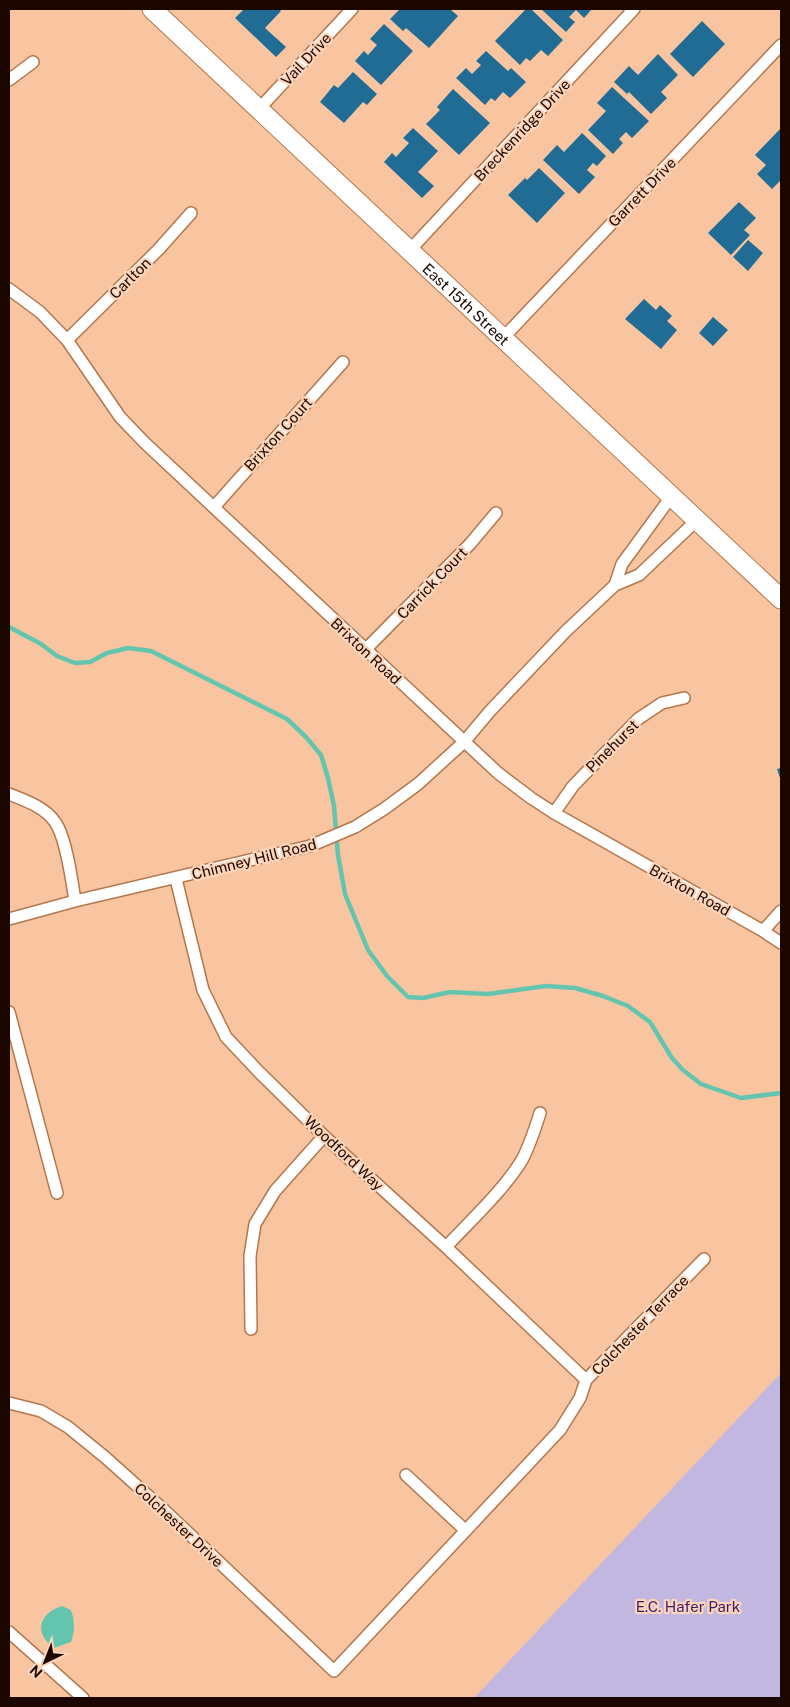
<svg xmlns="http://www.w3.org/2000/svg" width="790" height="1707" viewBox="0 0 790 1707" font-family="'Public Sans',sans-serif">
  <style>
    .green { fill: #c1b7e1 }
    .water { fill: #63c5ae }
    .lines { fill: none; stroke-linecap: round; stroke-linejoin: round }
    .stream { stroke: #63c5ae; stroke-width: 4.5 }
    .building { fill: #216c94 }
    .street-casing { stroke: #b2774c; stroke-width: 14 }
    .primary-casing { stroke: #b2774c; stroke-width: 21 }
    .street { stroke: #fff; stroke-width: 11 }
    .primary { stroke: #fff; stroke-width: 19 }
    .labels { text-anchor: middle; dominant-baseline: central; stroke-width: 4.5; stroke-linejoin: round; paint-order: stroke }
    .street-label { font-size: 15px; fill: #1c0700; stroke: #fdd5ba }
    .park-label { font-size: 15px; fill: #3b1c6b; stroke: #fdd5ba }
  </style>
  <rect width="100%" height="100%" fill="#f9c5a1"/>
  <!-- green -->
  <path class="green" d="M781 1373V1698H474Z"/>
  <!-- water -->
  <path class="water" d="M62 1606 71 1610C75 1622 75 1630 71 1642L54 1648C33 1633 39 1613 62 1606Z"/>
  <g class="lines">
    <!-- stream -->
    <path class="stream" d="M9 627 41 644 57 656 75 663 90 662 107 653 128 648 151 651 287 719 306 737 321 755 328 778 334 806 338 855 345 894 368 950 387 976 408 997 423 998 450 992 488 994 546 986 575 988 603 996 628 1006 650 1022 672 1058 683 1070 701 1084 741 1098 781 1093"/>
  </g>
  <!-- building -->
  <path class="building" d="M244 9H279L281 11 265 28 286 47 276 57 235 18Z
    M400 9H450L458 16 429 48 406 28 403 31 390 19Z
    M526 9H531L563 40 548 56 541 50 530 61 526 58 520 65 495 41Z
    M541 9H592L584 18 576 10 569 17 575 22 566 32Z
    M702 21 725 44 693 77 670 54Z
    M384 24 413 51 381 85 355 61 364 51 368 55 377 45 370 39Z
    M486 51 508 71 511 68 526 82 510 98 503 92 495 101 491 98 485 105 456 78 466 68 472 74 481 65 476 61Z
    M658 54 678 75 661 92 667 98 651 114 629 92 627 94 614 82 629 66 638 75Z
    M353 72 377 94 367 105 363 102 344 123 320 102 334 85 338 88Z
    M612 87 649 121 632 138 626 132 619 139 623 143 613 154 588 130 606 111 597 103Z
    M453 89 490 123 459 155 426 124 440 110 437 107Z
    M413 128 438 151 418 172 434 186 422 198 384 162 392 153 396 157 409 143 403 138Z
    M781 128V180L772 189 757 174 766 165 755 155Z
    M582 133 606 156 597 166 593 163 587 170 595 177 579 194 543 160 557 145 564 152Z
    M539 168 565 193 537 223 508 195 525 178 527 180Z
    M739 202 756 218 744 230 750 235 731 255 708 233Z
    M748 240 763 253 748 271 733 257Z
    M644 299 656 310 660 305 672 316 667 321 677 330 661 349 625 319Z
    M713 317 728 330 713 346 699 333Z
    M781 768V781L777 769Z"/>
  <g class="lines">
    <!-- street casing -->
    <g class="street-casing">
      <path id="street" d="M9 80 33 62
        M259 109 352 9
        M409 251 634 9
        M9 289 40 312 67 340 120 417 145 443 498 773 531 798 554 813 763 931 781 943
        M502 339 781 45
        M67 340 159 249 191 213
        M214 507 343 362
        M615 585 622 564 671 497
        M365 650 470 544 496 513
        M9 794C24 800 45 807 55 822 66 837 72 881 75 901
        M554 813 573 786 638 719 662 703 684 698
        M176 879 203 990 226 1037 258 1071 324 1136 446 1247 586 1380
        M9 919 75 901 310 846 355 827 384 809 418 784 464 742 490 711 566 631 615 585 639 575 697 520
        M763 931 781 911
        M9 1012 57 1193
        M446 1247C472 1219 502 1192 522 1160 530 1145 535 1129 540 1113
        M251 1329 250 1256 255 1224 275 1191 324 1136
        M9 1403 41 1411 68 1427 106 1458 164 1510 334 1671 560 1430 580 1398 586 1380 704 1259
        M406 1475 465 1530
        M9 1632 83 1698"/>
    </g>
    <!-- primary casing -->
    <g class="primary-casing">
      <g id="primary">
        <path id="s1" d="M152 9 781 599"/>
      </g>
    </g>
    <!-- street -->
    <use href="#street" class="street"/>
    <!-- primary -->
    <use href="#primary" class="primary"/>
  </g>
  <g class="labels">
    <!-- street labels -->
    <g class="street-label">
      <text transform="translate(306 59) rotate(-47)">Vail Drive</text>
      <text transform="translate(522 130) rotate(-47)">Breckenridge Drive</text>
      <text transform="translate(642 192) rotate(-46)">Garrett Drive</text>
      <text transform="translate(130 278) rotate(-45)">Carlton</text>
      <text stroke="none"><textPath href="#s1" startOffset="431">East 15th Street</textPath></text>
      <text transform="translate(278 434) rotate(-48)">Brixton Court</text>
      <text transform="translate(432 583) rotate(-46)">Carrick Court</text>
      <text transform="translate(366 651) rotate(43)">Brixton Road</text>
      <text transform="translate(612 746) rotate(-45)">Pinehurst</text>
      <text transform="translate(254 859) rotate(-14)">Chimney Hill Road</text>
      <text transform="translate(690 890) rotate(29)">Brixton Road</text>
      <text transform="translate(344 1153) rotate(43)">Woodford Way</text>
      <text transform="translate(640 1325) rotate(-46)">Colchester Terrace</text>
      <text transform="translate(179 1525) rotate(43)">Colchester Drive</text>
    </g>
    <!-- park labels -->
    <g class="park-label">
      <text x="688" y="1606">E.C. Hafer Park</text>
    </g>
  </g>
  <!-- border -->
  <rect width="790" height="1707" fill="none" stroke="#1c0700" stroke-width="20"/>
  <!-- north arrow -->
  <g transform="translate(45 1662) rotate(223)" stroke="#fdd5ba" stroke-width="4" paint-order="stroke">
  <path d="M0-4L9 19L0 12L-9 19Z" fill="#1c0700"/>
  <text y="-8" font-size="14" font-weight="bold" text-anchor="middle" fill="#1c0700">N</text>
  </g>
</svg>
